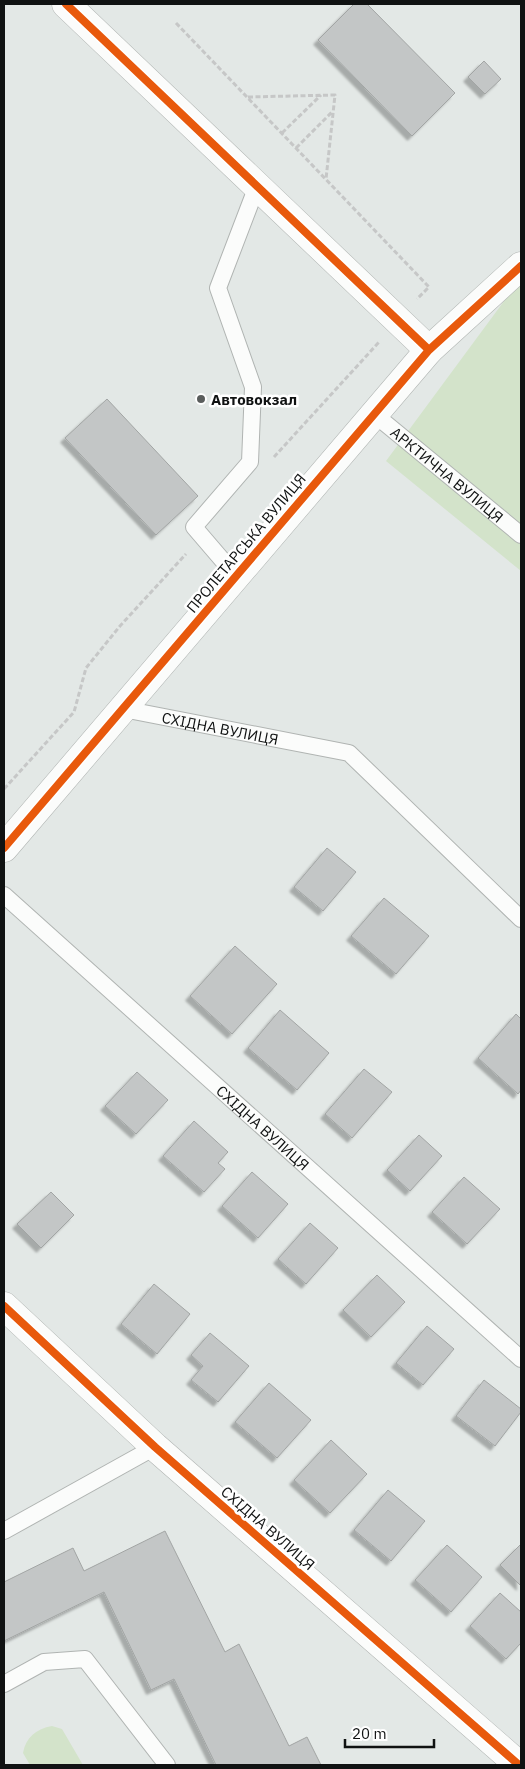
<svg xmlns="http://www.w3.org/2000/svg" width="525" height="1769" viewBox="0 0 525 1769" font-family="'IBM Plex Sans',sans-serif">
  <style>
    .green { fill: #d3e3ca }
    .building { fill: #c3c6c6; stroke: #a2a5a4; filter: url(#shadow) }
    .lines { fill: none; stroke-linecap: round; stroke-linejoin: round }
    .service-casing { stroke: #b0b4b2; stroke-width: 18 }
    .minor-casing { stroke: #b0b4b2; stroke-width: 29 }
    .tertiary-casing { stroke: #b0b4b2; stroke-width: 29 }
    .path { stroke: #c6c7c7; stroke-width: 3; stroke-dasharray: 5 2.5; stroke-linecap: butt }
    .service { stroke: #fbfcfb; stroke-width: 16 }
    .minor { stroke: #fbfcfb; stroke-width: 28 }
    .tertiary { stroke: #fbfcfb; stroke-width: 28 }
    .cycleway-casing { stroke: #fff; stroke-width: 11 }
    .cycleway { stroke: #e8590c; stroke-width: 8 }
    .poi-dot { fill: #5a5d5c; stroke: #fff; stroke-width: 2 }
    .labels { text-anchor: middle; dominant-baseline: central; stroke-width: 5; stroke-linejoin: round; paint-order: stroke }
    .poi-label { font-size: 15px; font-weight: bold; fill: #101212; stroke: #fff; text-anchor: start }
    .street-label { font-size: 15px; fill: #101212; stroke: #fff }
  </style>
  <defs>
    <filter id="shadow"><feDropShadow dx="-4.5" dy="4.5" stdDeviation="1" flood-color="#0004"/></filter>
  </defs>
  <rect width="100%" height="100%" fill="#e3e8e6"/>
  <!-- green -->
  <path class="green" d="M521 278V571L386 461Z
    M52 1726 62 1729 83 1765H30L23 1753C26 1737 36 1729 52 1726Z"/>
  <!-- building -->
  <path class="building" d="M354 4H367L455 93 412 136 318 40Z
    M484 61 501 79 485 94 468 77Z
    M107 399 198 496 156 535 65 438Z
    M327 848 356 872 323 911 294 887Z
    M384 898 429 936 396 974 351 936Z
    M235 946 277 984 232 1034 190 996Z
    M280 1010 329 1053 297 1090 248 1048Z
    M516 1014 521 1019V1090L518 1094 478 1058Z
    M364 1069 392 1092 352 1138 325 1114Z
    M137 1072 168 1100 136 1134 105 1106Z
    M194 1121 228 1152 218 1163 225 1169 204 1192 163 1156Z
    M419 1135 442 1156 410 1191 387 1170Z
    M252 1172 288 1204 258 1238 222 1206Z
    M464 1177 500 1209 467 1244 432 1212Z
    M51 1192 74 1215 41 1248 17 1224Z
    M310 1223 338 1248 306 1284 278 1259Z
    M377 1275 405 1302 371 1337 343 1310Z
    M154 1284 190 1314 157 1354 121 1324Z
    M427 1326 454 1349 423 1385 396 1363Z
    M210 1333 249 1366 218 1402 191 1380 203 1366 191 1355Z
    M484 1380 521 1409V1412L495 1446 456 1416Z
    M269 1383 311 1420 277 1458 235 1422Z
    M331 1440 367 1474 330 1513 294 1480Z
    M388 1490 425 1521 391 1561 354 1530Z
    M165 1531 225 1652 239 1644 289 1746 307 1737 321 1765H216L174 1679 151 1690 104 1592 4 1641V1582L73 1548 84 1571Z
    M447 1545 482 1577 451 1612 415 1580Z
    M520 1545 521 1546V1586L500 1565Z
    M500 1593 521 1612V1643L506 1659 470 1626Z"/>
  <g class="lines">
    <!-- service casing -->
    <g class="service-casing">
      <g id="service">
        <path id="s1" d="M374 414 521 535"/>
        <path d="M236 576 194 527 250 462 253 387 218 288 257 186"/>
        <path id="s2" d="M123 709 349 753 521 919"/>
        <path id="s3" d="M4 895 521 1359"/>
        <path d="M4 1531 155 1447"/>
        <path d="M4 1684 44 1662 85 1659 167 1765"/>
      </g>
    </g>
    <!-- minor casing -->
    <g class="minor-casing">
      <path id="minor" d="M66 4 429 350
        M4 1306 155 1447 519 1765"/>
    </g>
    <!-- tertiary casing -->
    <g class="tertiary-casing">
      <path id="tertiary" d="M4 848 429 350 521 266"/>
    </g>
    <!-- path -->
    <path class="path" d="M176 23 429 287 417 299
      M248 97 335 95 326 179
      M282 133 321 95
      M296 148 333 111
      M274 457 380 341
      M4 789 74 712 86 668 120 626 186 554"/>
    <!-- service -->
    <use href="#service" class="service"/>
    <!-- minor -->
    <use href="#minor" class="minor"/>
    <!-- tertiary -->
    <use href="#tertiary" class="tertiary"/>
    <!-- cycleway casing -->
    <g class="cycleway-casing">
      <path id="cycleway" d="M66 4 429 350
        M4 848 429 350 521 266
        M4 1306 155 1447 519 1765"/>
    </g>
    <!-- cycleway -->
    <use href="#cycleway" class="cycleway"/>
  </g>
  <!-- markers -->
  <circle class="poi-dot" cx="201" cy="399" r="5"/>
  <g class="labels">
    <!-- poi labels -->
    <g class="poi-label">
      <text x="211" y="399">Автовокзал</text>
    </g>
    <!-- street labels -->
    <g class="street-label">
      <text stroke="none"><textPath href="#s1" startOffset="95">АРКТИЧНА ВУЛИЦЯ</textPath></text>
      <text transform="translate(246 543) rotate(-50)">ПРОЛЕТАРСЬКА ВУЛИЦЯ</text>
      <text stroke="none"><textPath href="#s2" startOffset="99">СХІДНА ВУЛИЦЯ</textPath></text>
      <text stroke="none"><textPath href="#s3" startOffset="348">СХІДНА ВУЛИЦЯ</textPath></text>
      <text transform="translate(268 1528) rotate(41)">СХІДНА ВУЛИЦЯ</text>
    </g>
  </g>
  <!-- border -->
  <rect width="525" height="1769" fill="none" stroke="#101212" stroke-width="10"/>
  <!-- scale -->
  <path d="M345 1739v8h89v-8" fill="none" stroke="#101212" stroke-width="2.5"/>
  <text x="352" y="1739" font-size="15" fill="#101212" stroke="#ffffff" stroke-width="4" paint-order="stroke">20 m</text>
</svg>
